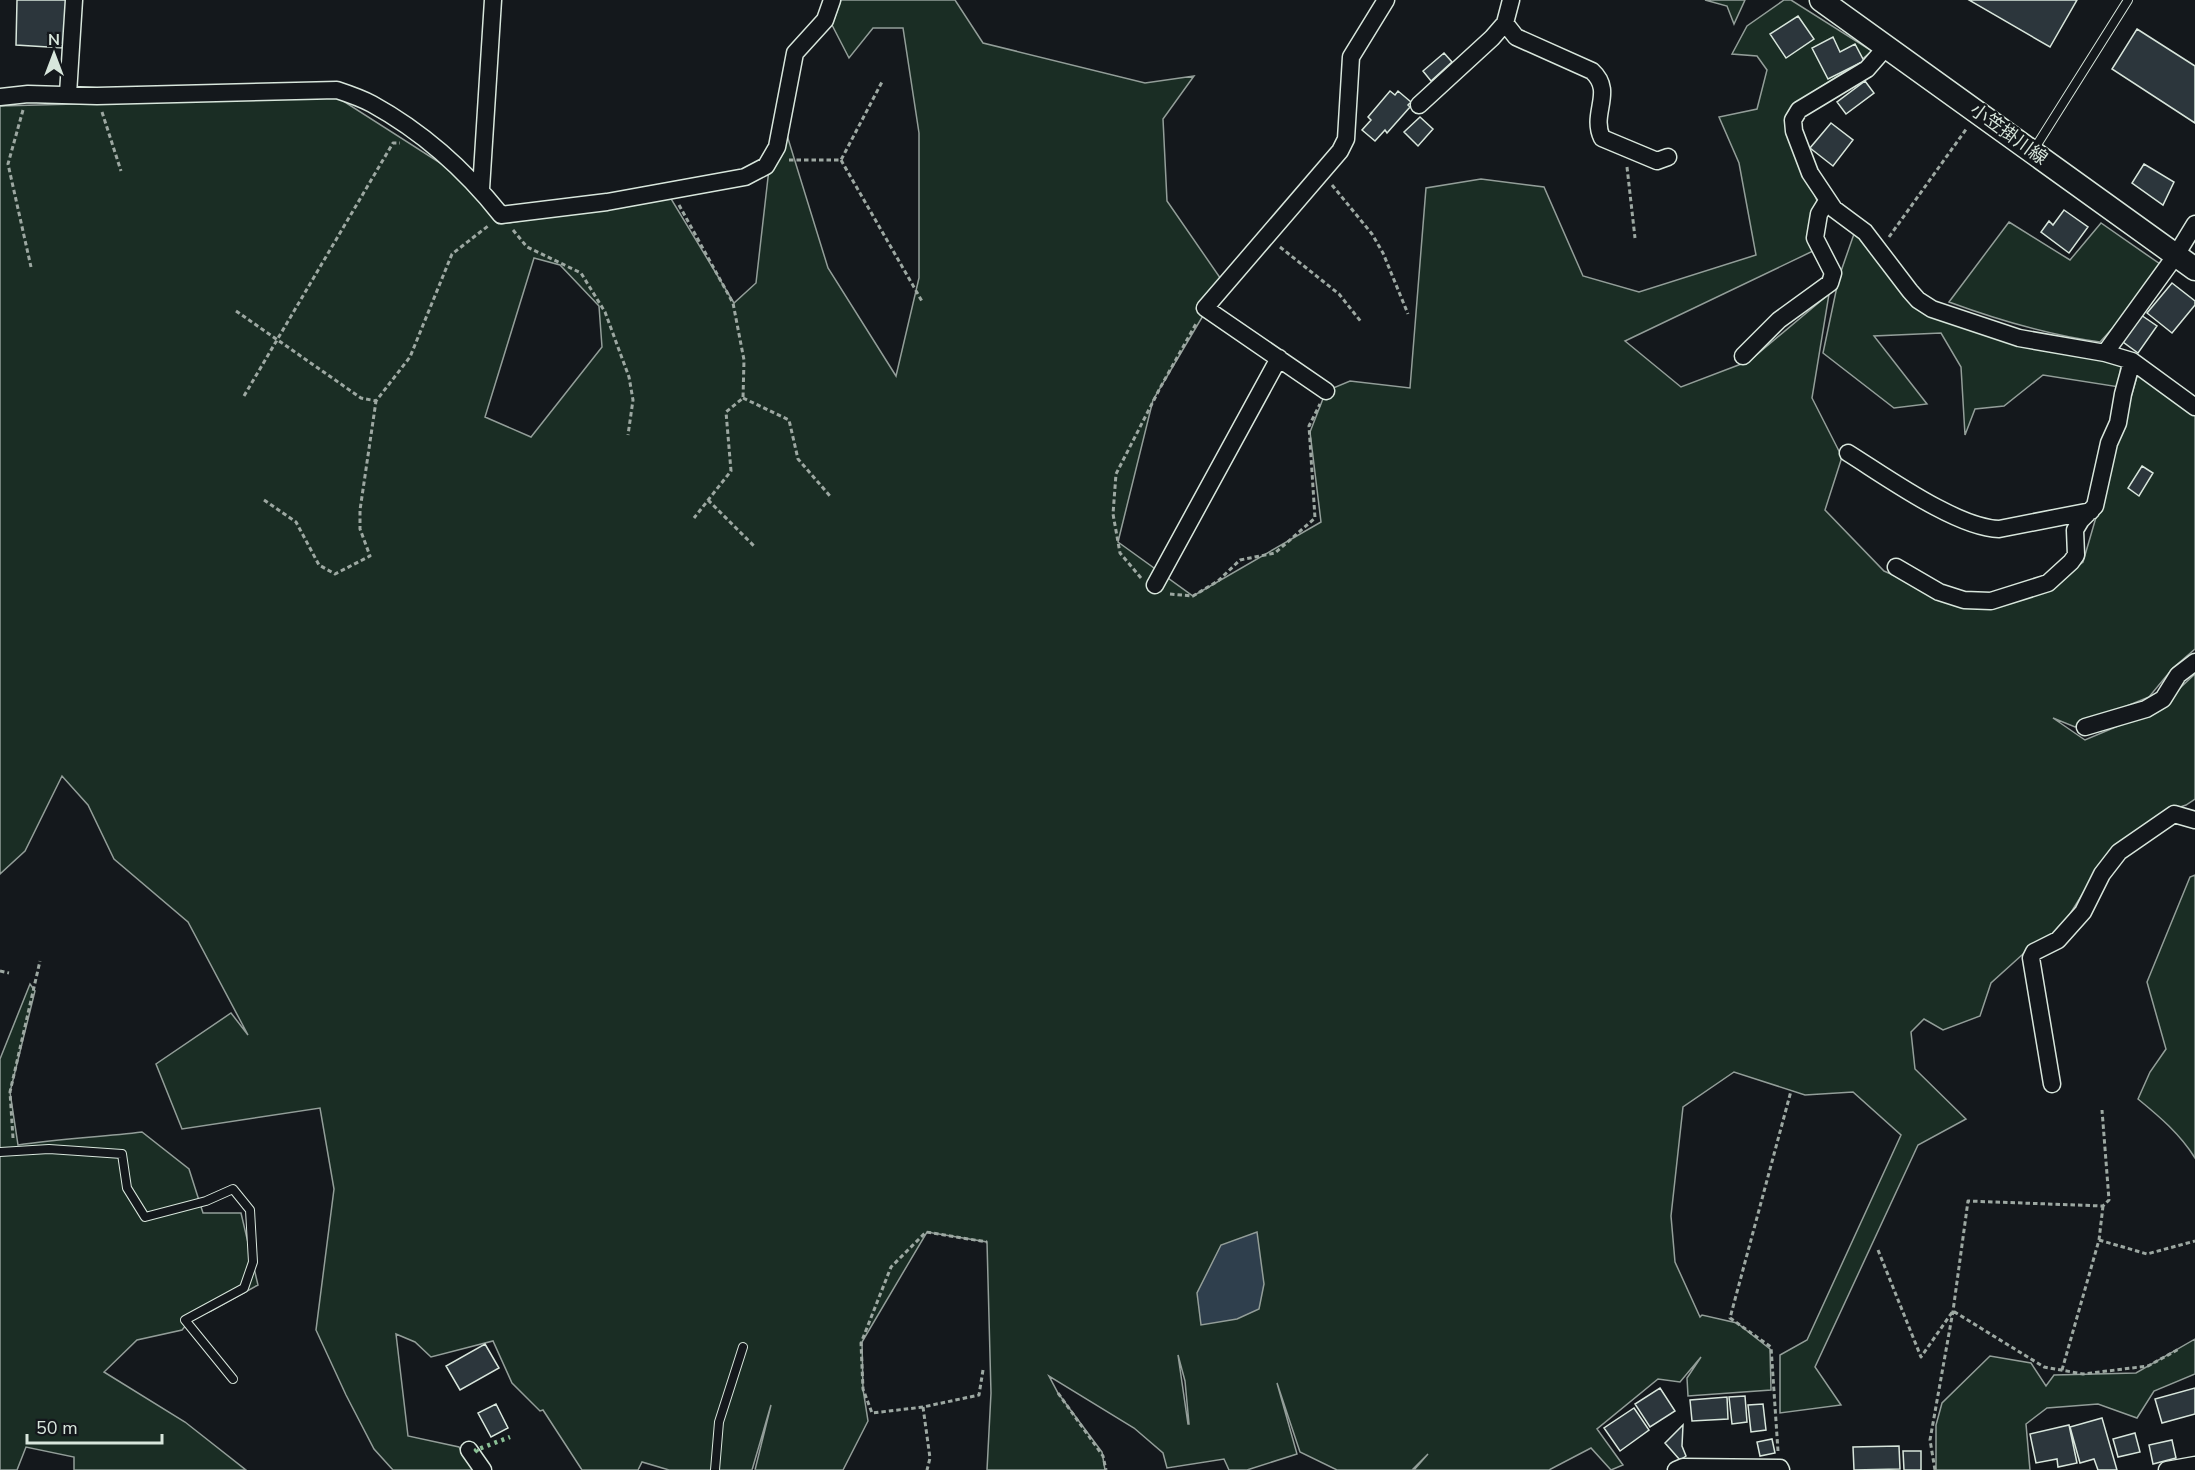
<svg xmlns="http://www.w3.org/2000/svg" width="2195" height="1470" viewBox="0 0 2195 1470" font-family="'Nunito Sans','Noto Sans JP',sans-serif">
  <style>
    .green { fill: #1a2d24; stroke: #939e99; stroke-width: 1.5; fill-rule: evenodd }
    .water { fill: #2f3f4d; stroke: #939e99; stroke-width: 1.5 }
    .building { fill: #2c363c; stroke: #d8e6dc; stroke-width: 1.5 }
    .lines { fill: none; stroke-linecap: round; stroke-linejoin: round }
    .lane-casing { stroke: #d8e6dc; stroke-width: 10 }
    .street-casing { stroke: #d8e6dc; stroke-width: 19 }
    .secondary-casing { stroke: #d8e6dc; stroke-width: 25 }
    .path { stroke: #9da8a2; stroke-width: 3; stroke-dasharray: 4.5 3; stroke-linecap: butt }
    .lane { stroke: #14181c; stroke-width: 8 }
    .street { stroke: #14181c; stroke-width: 16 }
    .secondary { stroke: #14181c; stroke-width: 22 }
    .hedge { stroke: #8ac095; stroke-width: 4.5; stroke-dasharray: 3 4.5; stroke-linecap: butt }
    .labels { text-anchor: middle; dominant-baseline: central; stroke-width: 4.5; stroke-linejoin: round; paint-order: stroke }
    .street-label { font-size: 18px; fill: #d8e6dc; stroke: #14181c }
  </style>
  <rect width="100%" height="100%" fill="#14181c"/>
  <!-- green -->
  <path class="green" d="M841 0H955L983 43 1145 83 1194 76 1163 119 1167 201 1223 282 1153 400 1118 542 1193 596 1321 522 1310 432 1326 391 1350 381 1410 388 1426 188 1481 179 1544 187 1583 276 1639 292 1756 255 1739 163 1719 117 1757 109 1767 70 1757 56 1732 54 1747 26 1784 0H1791L1872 51 1855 65 1793 105 1785 125 1818 203 1813 251 1625 341 1681 387 1749 361 1829 294 1812 398 1842 457 1825 510 1884 571 1960 604 2051 587 2083 562 2138 373 2195 414V649L2173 668 2149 697 2075 727 2053 718 2085 740 2156 710 2195 674V799L2186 805 2160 814 2123 840 2100 866 2060 930 2023 954 1991 983 1980 1016 1943 1030 1924 1019 1911 1032 1915 1069 1966 1119 1918 1145 1815 1367 1841 1405 1780 1413V1355L1807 1340 1901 1135 1853 1092 1805 1095 1734 1072 1683 1107 1671 1216 1675 1262 1700 1317 1702 1315 1737 1323 1770 1349 1771 1390 1688 1396 1687 1378 1701 1357 1680 1382 1658 1379 1597 1429 1623 1465 1611 1470 1591 1448 1549 1470H1414L1428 1454 1412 1470H1337L1300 1452 1277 1383 1297 1454 1247 1470H1229L1224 1459 1167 1468 1163 1453 1134 1428 1049 1376 1058 1393 1102 1452 1105 1470H987L991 1393 987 1242 927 1232 862 1342 863 1389 868 1421 843 1470H755L771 1405 752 1470H669L642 1462 638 1470H582L543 1410 540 1411 512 1383 493 1341 431 1357 415 1342 396 1334 408 1436 459 1447 473 1470H393L374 1449 346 1395 316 1330 334 1189 320 1108 182 1129 156 1064 231 1013 248 1035 188 922 114 859 88 805 62 776 25 851 0 874V106L337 97 481 189 501 224 670 197 734 303 756 283 770 160 782 119 828 268 896 376 919 278V133L903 28H873L849 58 832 25ZM534 258 560 265 599 306 602 347 531 437 485 417ZM1178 1355 1185 1381 1189 1424H1188Z
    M1705 0H1745L1734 24 1727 6Z
    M2009 222 2070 260 2101 223 2160 264 2120 320 2100 342C2048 335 1998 320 1949 302Z
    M1855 231 1920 309 2121 364 2119 387 2043 375 2004 406 1975 409 1965 435 1961 367 1941 333 1874 336 1927 404 1894 408 1823 353 1839 277Z
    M2195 875V1158C2180 1134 2160 1117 2138 1099L2150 1072 2166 1049 2147 982 2190 877Z
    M30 984 35 991 10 1092 18 1145C59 1139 101 1137 142 1132L189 1169 203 1213H241L258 1285 211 1311 191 1319 182 1330 137 1340 104 1372 185 1422 246 1470H74V1457L26 1447 17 1470H0V1059Z
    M2195 1339V1374L2154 1391 2137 1418 2098 1404 2047 1408 2026 1424 2030 1470H1936V1425L1942 1403 1990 1356 2031 1363 2046 1386 2054 1375 2136 1373Z"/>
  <!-- water -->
  <path class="water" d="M1257 1232 1264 1284 1259 1309 1237 1319 1201 1325 1197 1293 1221 1245Z"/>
  <!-- building -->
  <path class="building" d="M17 0H67L64 48 16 45Z
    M1969 0H2077L2050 47Z
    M1798 16 1814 39 1786 58 1770 34Z
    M2137 29 2195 66V123L2112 69Z
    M1833 37 1840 52 1855 44 1864 61 1828 79 1812 48Z
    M1444 53 1452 62 1431 81 1423 71Z
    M1865 81 1874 93 1846 114 1837 102Z
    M1390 91 1395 95 1398 91 1411 102 1408 105 1410 107 1387 133 1385 130 1375 141 1362 130 1371 120 1368 117Z
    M1420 117 1433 129 1418 146 1404 132Z
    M1831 123 1853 140 1833 166 1810 148Z
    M2144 164 2174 182 2163 205 2132 183Z
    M2064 210 2088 227 2069 253 2041 232 2049 221 2053 225Z
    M2172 283 2195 301V305L2172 333 2147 313Z
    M2141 315 2157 326 2138 353 2123 342Z
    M2142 466 2153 473 2139 496 2128 488Z
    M485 1344 499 1368 460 1390 446 1366Z
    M1660 1388 1675 1411 1650 1427 1635 1404Z
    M2195 1388V1414L2162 1423 2155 1399Z
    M1745 1396 1747 1422 1732 1424 1729 1397Z
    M1727 1397 1728 1419 1692 1421 1690 1400Z
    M496 1404 508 1428 491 1437 478 1413Z
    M1763 1404 1766 1430 1751 1432 1748 1405Z
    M1634 1408 1649 1430 1620 1451 1604 1428Z
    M2102 1418 2117 1470H2098L2094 1459 2080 1463 2070 1427Z
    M1683 1425 1682 1446 1686 1456 1680 1460 1665 1443Z
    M2069 1425 2077 1463 2058 1467 2057 1459 2036 1463 2030 1434Z
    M2135 1433 2140 1452 2118 1457 2113 1439Z
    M1772 1439 1775 1453 1760 1456 1757 1442Z
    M2172 1440 2176 1458 2153 1464 2149 1445Z
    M1899 1446 1900 1469 1854 1470 1853 1447Z
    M1903 1451H1921V1470H1904Z"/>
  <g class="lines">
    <!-- lane casing -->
    <g class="lane-casing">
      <path id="lane" d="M2033 151 2128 0
        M0 1152 49 1149 122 1154 127 1188 145 1217 206 1201 233 1189 250 1210 253 1262 244 1288 185 1320 233 1379
        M715 1470 719 1422 743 1347"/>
    </g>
    <!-- street casing -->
    <g class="street-casing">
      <path id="street" d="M1511 0 1505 23 1516 37 1592 71C1615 92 1590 113 1602 138L1657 161 1668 157
        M1887 46 1867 69 1799 110 1793 120 1794 131 1810 173 1834 209 1865 232 1910 291 1918 300 1932 309 2019 338 2105 353 2132 361 2195 407
        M68 94 74 0
        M0 97 28 94 97 96 337 90C349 94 361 98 372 104 421 131 466 171 501 215L607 202 745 177 766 166 777 147 795 53 825 20 832 0
        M1419 105 1492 38 1505 23
        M481 189 493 0
        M2105 353 2176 255 2195 224
        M1743 356 1779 320 1830 283 1833 273 1815 238 1819 214 1827 201
        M1326 391 1205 308 1340 151 1346 139 1351 57 1386 0
        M1848 453C1885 476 1957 528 1999 529L2091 511
        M1896 567 1939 592 1964 600 1991 601 2048 583 2071 562 2076 555 2075 530 2081 520 2095 506 2109 443 2118 423 2123 394 2132 361
        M1155 585 1279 358
        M2085 727 2146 709 2163 699 2178 675 2195 662
        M2052 1084 2031 958 2034 952 2058 940 2083 912 2102 874 2119 852 2174 814 2195 820
        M469 1450 483 1470
        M1676 1470 1683 1467 1780 1468 1781 1470
        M2167 1470 2195 1465"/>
    </g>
    <!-- secondary casing -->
    <g class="secondary-casing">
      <path id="secondary" d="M1821 0 2195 269"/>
    </g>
    <!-- path -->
    <path class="path" d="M23 110 8 164 31 267
      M102 112 121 171
      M789 160H841L883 80
      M841 160 923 303
      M1627 167 1635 238
      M1332 185 1372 234 1383 253 1408 314
      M679 205 733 303 744 360 743 398 726 412 731 471 694 518
      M513 230 527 247 581 273 605 312 629 377 633 400 628 435
      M1889 237 1967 128
      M1280 247 1339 294 1362 323
      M236 311 361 398 376 401 410 357 452 254 488 226
      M244 396 393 143H400
      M743 398 789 420 798 459 830 496
      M264 500 296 522 319 565 335 574 370 556 360 529V510L376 401
      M708 500 755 547
      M1141 578 1120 553 1113 514 1116 474 1160 388 1197 322
      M1170 594 1193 596 1218 581 1240 560 1275 553 1315 518 1309 426 1320 404
      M0 971 9 973
      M13 1138 10 1092 40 961
      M2099 1240 2147 1254 2195 1241
      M1878 1250 1921 1357 1953 1311 2044 1367 2083 1374 2148 1366 2179 1349
      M983 1370 979 1395 923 1407 872 1413 863 1389 861 1343 891 1267 926 1232 987 1242
      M2062 1370 2099 1240 2103 1206
      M1058 1393 1103 1456 1106 1470
      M923 1407 930 1458 927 1470
      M1778 1451 1771 1347 1730 1318 1791 1091
      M1935 1470 1930 1440 1953 1311 1968 1201 2103 1206 2109 1200 2102 1110"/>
    <!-- lane -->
    <use href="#lane" class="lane"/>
    <!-- street -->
    <use href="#street" class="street"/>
    <!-- secondary -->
    <use href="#secondary" class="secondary"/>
    <!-- hedge -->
    <path class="hedge" d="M478 1452 476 1450 510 1437"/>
  </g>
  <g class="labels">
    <!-- street labels -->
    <g class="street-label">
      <text transform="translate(2009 134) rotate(36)">小笠掛川線</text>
    </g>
  </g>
  <!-- north arrow -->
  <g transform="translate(54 54)" stroke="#14181c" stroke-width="4.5" paint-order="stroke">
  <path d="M0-4.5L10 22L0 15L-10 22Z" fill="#d8e6dc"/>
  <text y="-9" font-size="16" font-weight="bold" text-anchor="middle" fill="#d8e6dc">N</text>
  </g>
  <!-- scale -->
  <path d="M27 1434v9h135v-9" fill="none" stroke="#d8e6dc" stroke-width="3"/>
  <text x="36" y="1434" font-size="18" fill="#d8e6dc" stroke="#14181c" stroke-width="4.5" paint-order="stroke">50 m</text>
</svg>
